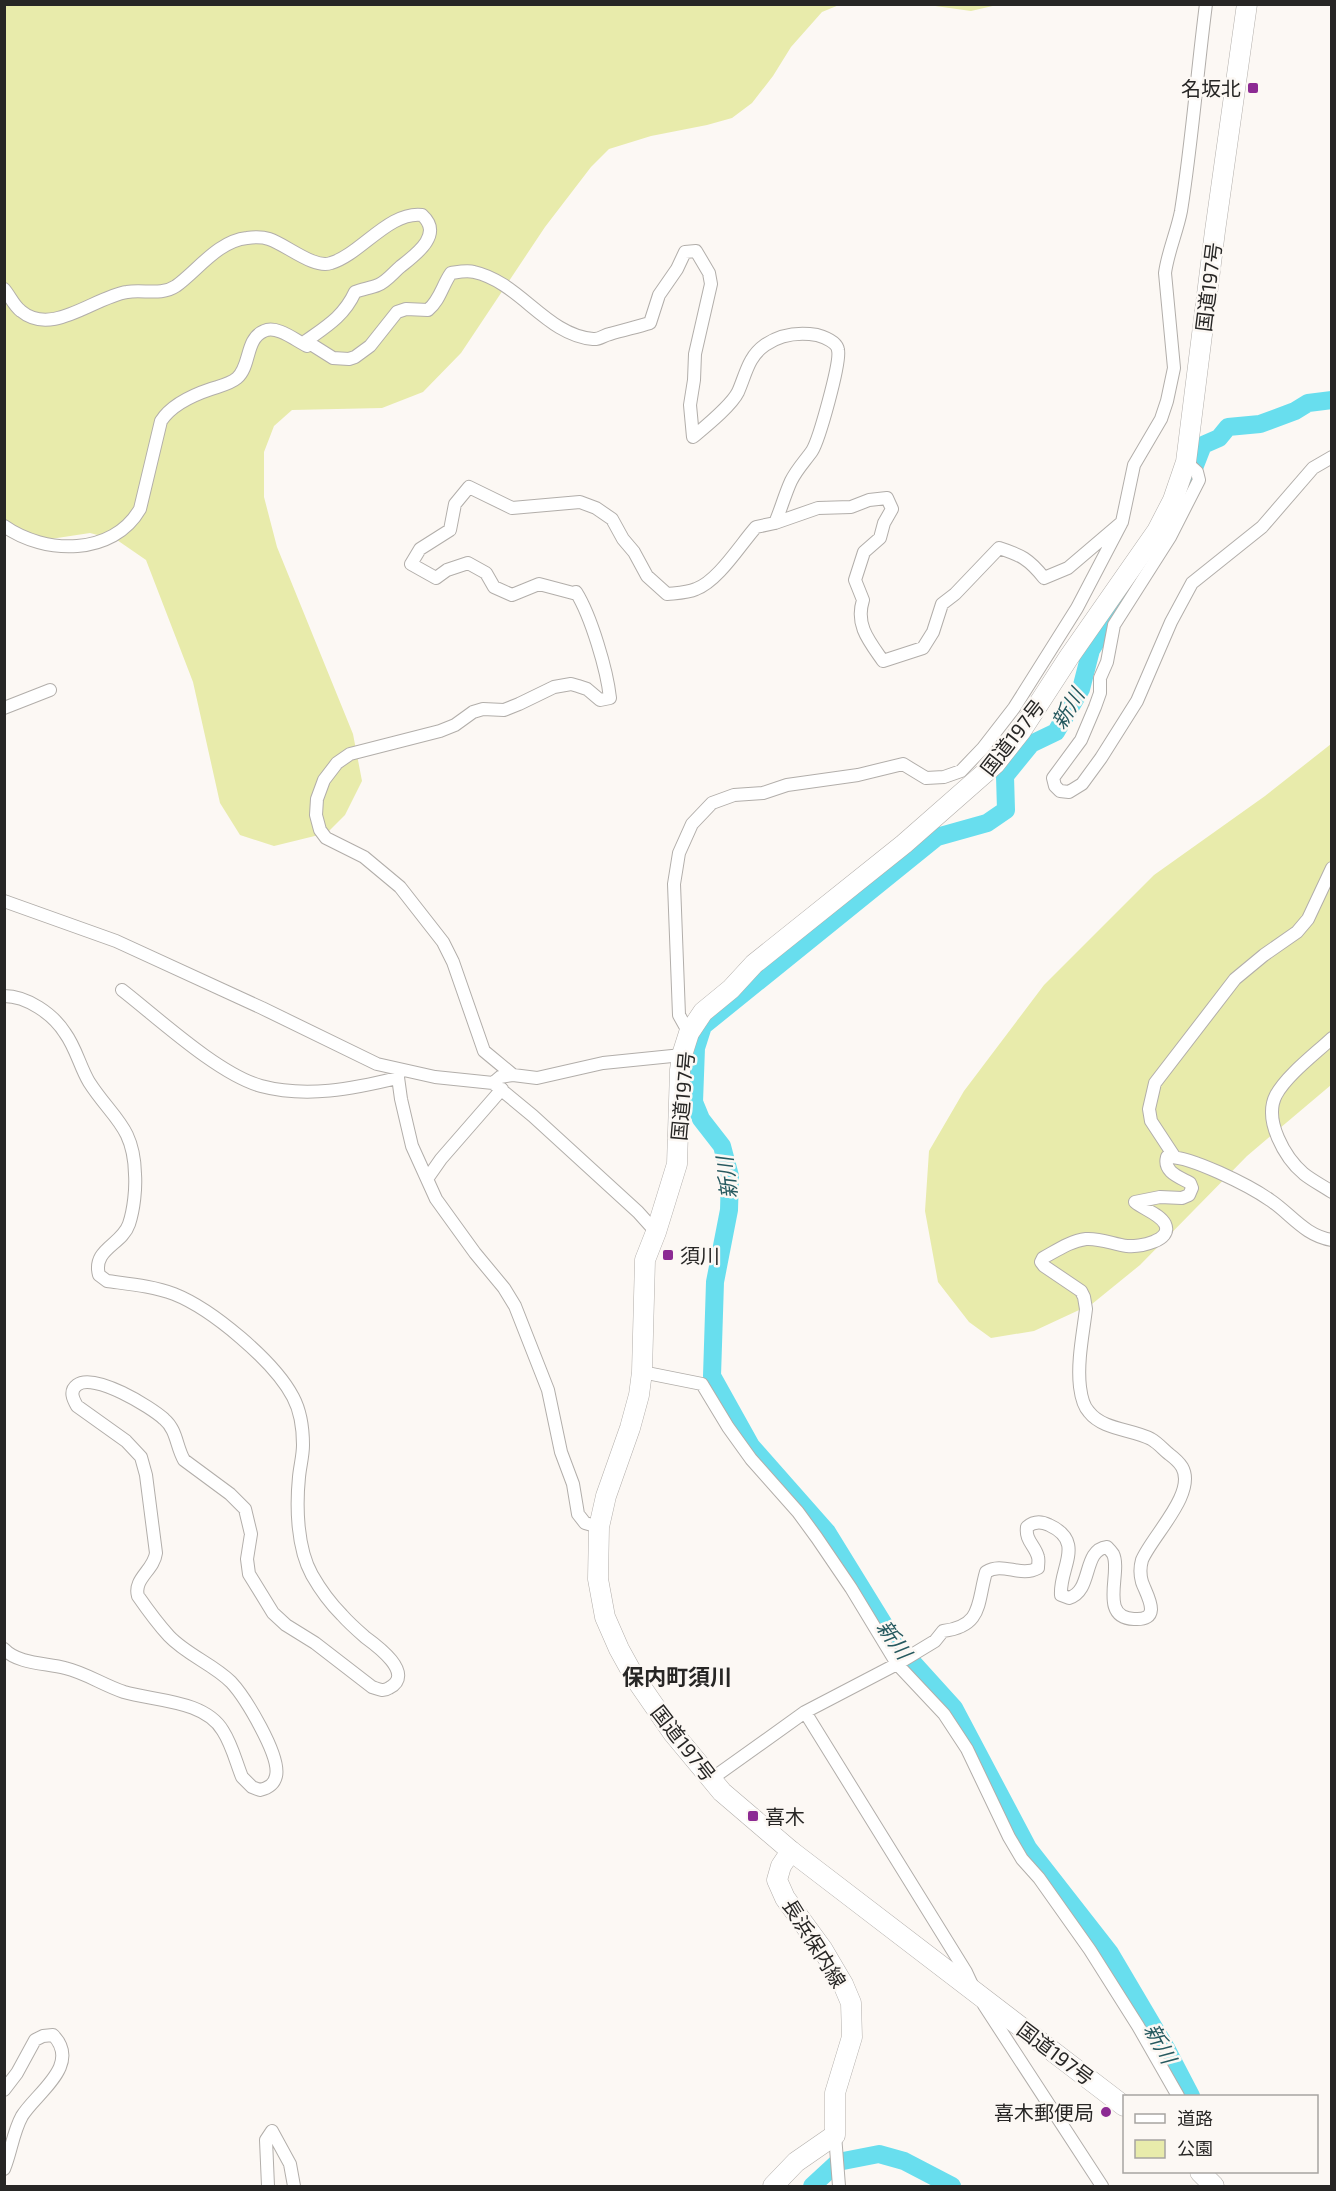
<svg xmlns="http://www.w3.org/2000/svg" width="1336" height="2191" viewBox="0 0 1336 2191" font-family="'Exo 2','Noto Sans JP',sans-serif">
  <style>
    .green { fill: #e8ebab }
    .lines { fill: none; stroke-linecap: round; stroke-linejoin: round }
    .river { stroke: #68deee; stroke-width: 18 }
    .minor-casing { stroke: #b2aeaa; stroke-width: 14 }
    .primary-casing { stroke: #b2aeaa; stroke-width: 21 }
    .trunk-casing { stroke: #b2aeaa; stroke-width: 21 }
    .minor { stroke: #fff; stroke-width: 12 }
    .primary { stroke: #fff; stroke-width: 20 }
    .trunk { stroke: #fff; stroke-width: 20 }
    .poi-dot { fill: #8c2a93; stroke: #fcf8f4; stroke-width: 2 }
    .labels { text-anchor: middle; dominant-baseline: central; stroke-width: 5; stroke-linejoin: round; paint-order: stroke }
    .poi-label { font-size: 20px; fill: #272625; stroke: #fcf8f4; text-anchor: end }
    .street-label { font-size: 20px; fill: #272625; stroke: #fcf8f4 }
    .water-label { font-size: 21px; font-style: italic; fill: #26595f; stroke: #fcf8f4 }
    .quarter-label { font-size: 22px; font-weight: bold; fill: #272625; stroke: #fcf8f4 }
  </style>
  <rect width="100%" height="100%" fill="#fcf8f4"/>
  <!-- green -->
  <path class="green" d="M5 5H839L822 12 791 47 773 76 752 103 732 118 707 125 651 136 609 149 591 167 545 227 461 353 423 392 382 408 292 410 274 426 264 452V497L277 547 353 734 362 781 345 815 327 833 274 846 240 835 220 803 193 682 146 560 117 540 90 533 44 540 5 534Z
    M928 5H927H997L971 11Z
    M1331 744V1085L1247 1156 1140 1265 1092 1304 1034 1331 991 1338 969 1322 938 1282 925 1211 929 1151 964 1091 1044 985 1154 875 1265 796Z"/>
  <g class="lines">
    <!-- river -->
    <path class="river" d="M1187 486 1203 445 1219 438 1228 427 1260 424 1295 411 1308 403 1332 400
      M1145 563 1091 650 1081 689 1056 732 1031 744 1005 776 1006 810 987 823 937 837 703 1026 696 1048 694 1102 701 1119 722 1146 730 1176 729 1210 715 1282 712 1376 751 1446 827 1532 896 1644 954 1708 1028 1848 1110 1953 1166 2048 1191 2096
      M812 2186 838 2162 879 2154 904 2161 952 2186"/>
    <!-- minor casing -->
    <g class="minor-casing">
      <path id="minor" d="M4 289C10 296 14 306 21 311 52 337 94 297 127 292 143 289 161 296 176 286 198 270 218 241 247 238 254 237 263 237 269 239 287 245 314 269 331 263 361 254 389 211 422 215 444 235 415 255 400 267 393 273 386 282 378 285 371 288 362 289 355 292 344 316 327 326 306 341L307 346C295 340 277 325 264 331 245 339 251 366 237 378 230 384 220 386 211 389 193 395 172 404 161 421L140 509C113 556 45 555 4 526
        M306 341 333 358 349 359 355 357 370 346 397 312 406 309 428 310C440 300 442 286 451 273 458 272 467 270 474 272 520 282 546 335 593 339 599 340 604 335 610 334 623 330 637 327 650 323L659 295 677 269 685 252 696 251 709 273 711 284 695 354 694 380 690 405 693 437C706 426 731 406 738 392 746 374 748 357 765 345 781 334 799 332 817 335 824 337 837 342 838 350 841 362 819 440 812 451 805 461 797 469 791 481 785 494 781 509 775 523
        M1186 462 1197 472 1199 480 1170 537 1114 625 1107 662 1100 678V693L1095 707 1081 740 1053 778 1055 786 1060 791 1069 792 1082 784 1101 758 1137 701 1171 622 1192 583 1262 527 1313 468 1332 457
        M4 708 50 690
        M4 901 116 941 262 1008 377 1064 435 1077 493 1083 533 1116 638 1212 656 1232
        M122 990C158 1018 218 1074 261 1086 306 1098 353 1089 397 1078
        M4 996C27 996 53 1014 65 1033 76 1048 80 1067 89 1082 112 1118 134 1126 135 1174 136 1188 134 1209 129 1224 122 1245 92 1249 99 1275L107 1281C129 1284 153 1286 174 1294 212 1309 274 1361 293 1397 301 1412 303 1428 303 1445 303 1456 300 1466 299 1477 296 1507 297 1548 312 1575 320 1589 330 1603 342 1615 349 1623 357 1630 365 1637 376 1645 416 1674 389 1688 383 1692 378 1689 372 1687L315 1643 286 1625 273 1613 249 1574 247 1559 251 1534 245 1509 230 1494 184 1460C176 1446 177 1430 164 1419 151 1407 94 1372 77 1385 69 1391 73 1399 77 1406L126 1441 141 1457 146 1475 156 1553C154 1570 133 1579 138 1596 147 1609 158 1624 169 1636 187 1655 213 1664 231 1682 245 1697 281 1756 276 1776 274 1785 268 1788 260 1790L252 1787 242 1777C236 1762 232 1745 223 1731 205 1700 154 1701 124 1692 103 1685 86 1673 65 1668 46 1663 18 1664 4 1649
        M689 1033 679 1015 674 884 679 853 692 824 712 803 734 795 763 793 787 785 858 775 903 764 926 778 944 777 961 771 983 748 1014 708 1077 608 1122 522 1134 465 1161 419 1167 401 1174 368 1165 273C1168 251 1177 232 1181 211 1192 142 1197 73 1206 4
        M1332 1038C1315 1054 1287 1075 1276 1095 1263 1120 1285 1158 1304 1174 1313 1181 1323 1186 1332 1192
        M397 1070 401 1099 412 1146 436 1199 475 1253 504 1288 515 1306 548 1390 561 1452 573 1484 578 1514 585 1523 599 1527
        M513 1075 484 1051 453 962 443 942 400 887 364 857 326 838 320 830 316 815 317 799 324 780 337 763 350 754 440 731 455 725 473 712 483 709 504 710 519 704 554 687 571 684 578 686 587 689 600 700 610 698C607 670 591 616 576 592L573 593 539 584 512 595 494 587 486 573 468 563 447 570 436 578 411 564 420 549 450 530 455 504 469 487 512 508 580 502 596 508 612 519 623 539 634 552 647 576 667 594C676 593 687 593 696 589 718 581 740 545 756 527L775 523 818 508 851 507 869 500 887 498 892 509 884 523 880 538 864 552 855 580 863 600C855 625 869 641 883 661L923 648 933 632 942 604 955 594 999 548C1021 555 1029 559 1044 578L1068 568 1122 522
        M493 1083 500 1077 513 1075 537 1078 603 1063 682 1055
        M1174 1156 1151 1121 1149 1109 1155 1083 1235 979 1264 955 1297 932 1308 919 1332 868
        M427 1179 441 1159 502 1089
        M642 1372 702 1384 728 1427 751 1459 798 1512 817 1538 851 1588 897 1664 944 1714 967 1749 1009 1837 1022 1859 1039 1878 1090 1950 1138 2026 1178 2096
        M805 1712 966 1972 973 1987
        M710 1780 805 1712 897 1664 935 1641 943 1631C983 1626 977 1603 986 1572 1003 1561 1020 1578 1038 1568 1038 1564 1039 1560 1038 1557 1035 1545 1025 1541 1027 1527 1034 1521 1041 1521 1049 1525 1086 1542 1059 1568 1061 1595L1069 1598C1093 1591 1082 1550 1107 1547 1109 1549 1111 1551 1113 1554 1122 1572 1098 1618 1134 1619 1164 1621 1146 1594 1142 1582 1140 1575 1140 1567 1142 1560 1152 1536 1197 1493 1182 1467 1179 1462 1173 1457 1169 1454 1163 1449 1158 1443 1151 1439 1132 1429 1103 1430 1089 1412 1083 1406 1081 1395 1080 1387 1077 1362 1083 1334 1086 1309L1084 1297 1081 1291 1044 1266 1041 1262 1043 1258C1056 1251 1070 1241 1086 1239 1100 1238 1113 1244 1127 1246 1139 1247 1173 1241 1165 1224 1160 1214 1143 1209 1135 1202L1160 1197 1182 1198 1189 1195 1192 1188 1190 1183C1179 1177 1163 1172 1167 1157 1189 1155 1250 1186 1270 1200 1291 1214 1305 1236 1332 1240
        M984 2005 1102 2186
        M4 2090 17 2073 35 2040 43 2036 53 2035C82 2065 36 2093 22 2116 13 2132 11 2152 4 2169
        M835 2135 839 2186
        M268 2186 266 2140 272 2131 290 2164 294 2186"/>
    </g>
    <!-- primary casing -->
    <g class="primary-casing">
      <path id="primary" d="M773 2186 796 2162 835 2135V2093L852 2037 851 2003 843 1984 823 1950 785 1898 777 1880 781 1866 791 1851"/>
    </g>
    <!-- trunk casing -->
    <g class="trunk-casing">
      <path id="trunk" d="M1124 2106 791 1851 722 1792 673 1733 635 1678 619 1649 605 1617 598 1579 599 1527 606 1496 630 1428 639 1395 642 1372 645 1260 656 1232 677 1164 680 1070 682 1055 689 1033 703 1012 731 989 754 964 904 844 995 764 1021 731 1069 657 1157 531 1173 500 1186 462 1215 231 1247 4
        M1200 2172 1214 2186"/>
    </g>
    <!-- minor -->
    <use href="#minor" class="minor"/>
    <!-- primary -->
    <use href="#primary" class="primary"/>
    <!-- trunk -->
    <use href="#trunk" class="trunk"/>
  </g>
  <!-- markers -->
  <g class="poi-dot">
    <rect x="1247" y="82" width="12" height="12" rx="3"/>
    <rect x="662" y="1249" width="12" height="12" rx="3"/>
    <rect x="747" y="1810" width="12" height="12" rx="3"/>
    <circle cx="1106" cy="2112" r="6"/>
  </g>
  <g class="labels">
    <!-- poi labels -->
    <g class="poi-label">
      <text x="1241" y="88">名坂北</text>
      <text x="680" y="1255" text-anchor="start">須川</text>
      <text x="765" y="1816" text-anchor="start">喜木</text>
      <text x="1094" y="2112">喜木郵便局</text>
    </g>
    <!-- street labels -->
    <g class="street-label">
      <text transform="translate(1208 287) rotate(-83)">国道197号</text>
      <text transform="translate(1012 737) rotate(-52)">国道197号</text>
      <text transform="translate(682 1096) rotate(-85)">国道197号</text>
      <text transform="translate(684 1743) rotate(52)">国道197号</text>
      <text transform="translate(815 1943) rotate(58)">長浜保内線</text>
      <text transform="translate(1056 2053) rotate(37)">国道197号</text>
    </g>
    <!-- water labels -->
    <g class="water-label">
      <text transform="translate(1067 708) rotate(-59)">新川</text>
      <text transform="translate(726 1178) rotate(-97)">新川</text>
      <text transform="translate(895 1639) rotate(54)">新川</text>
      <text transform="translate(1161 2043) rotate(61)">新川</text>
    </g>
    <!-- quarter labels -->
    <g class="quarter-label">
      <text x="677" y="1676">保内町須川</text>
    </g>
  </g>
  <!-- border -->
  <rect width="1336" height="2191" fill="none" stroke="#272625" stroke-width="12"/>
  <!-- legend -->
  <rect x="1123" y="2095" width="195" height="78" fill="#fcf8f4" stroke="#a7a4a1" stroke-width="1.5"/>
  <rect x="1135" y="2114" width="30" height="9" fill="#ffffff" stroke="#a7a4a1" stroke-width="1.5"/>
  <text x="1177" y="2125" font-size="18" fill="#272625">道路</text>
  <rect x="1135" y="2140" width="30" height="18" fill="#e8ebab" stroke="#a7a4a1" stroke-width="1.5"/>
  <text x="1177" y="2155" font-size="18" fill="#272625">公園</text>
</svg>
